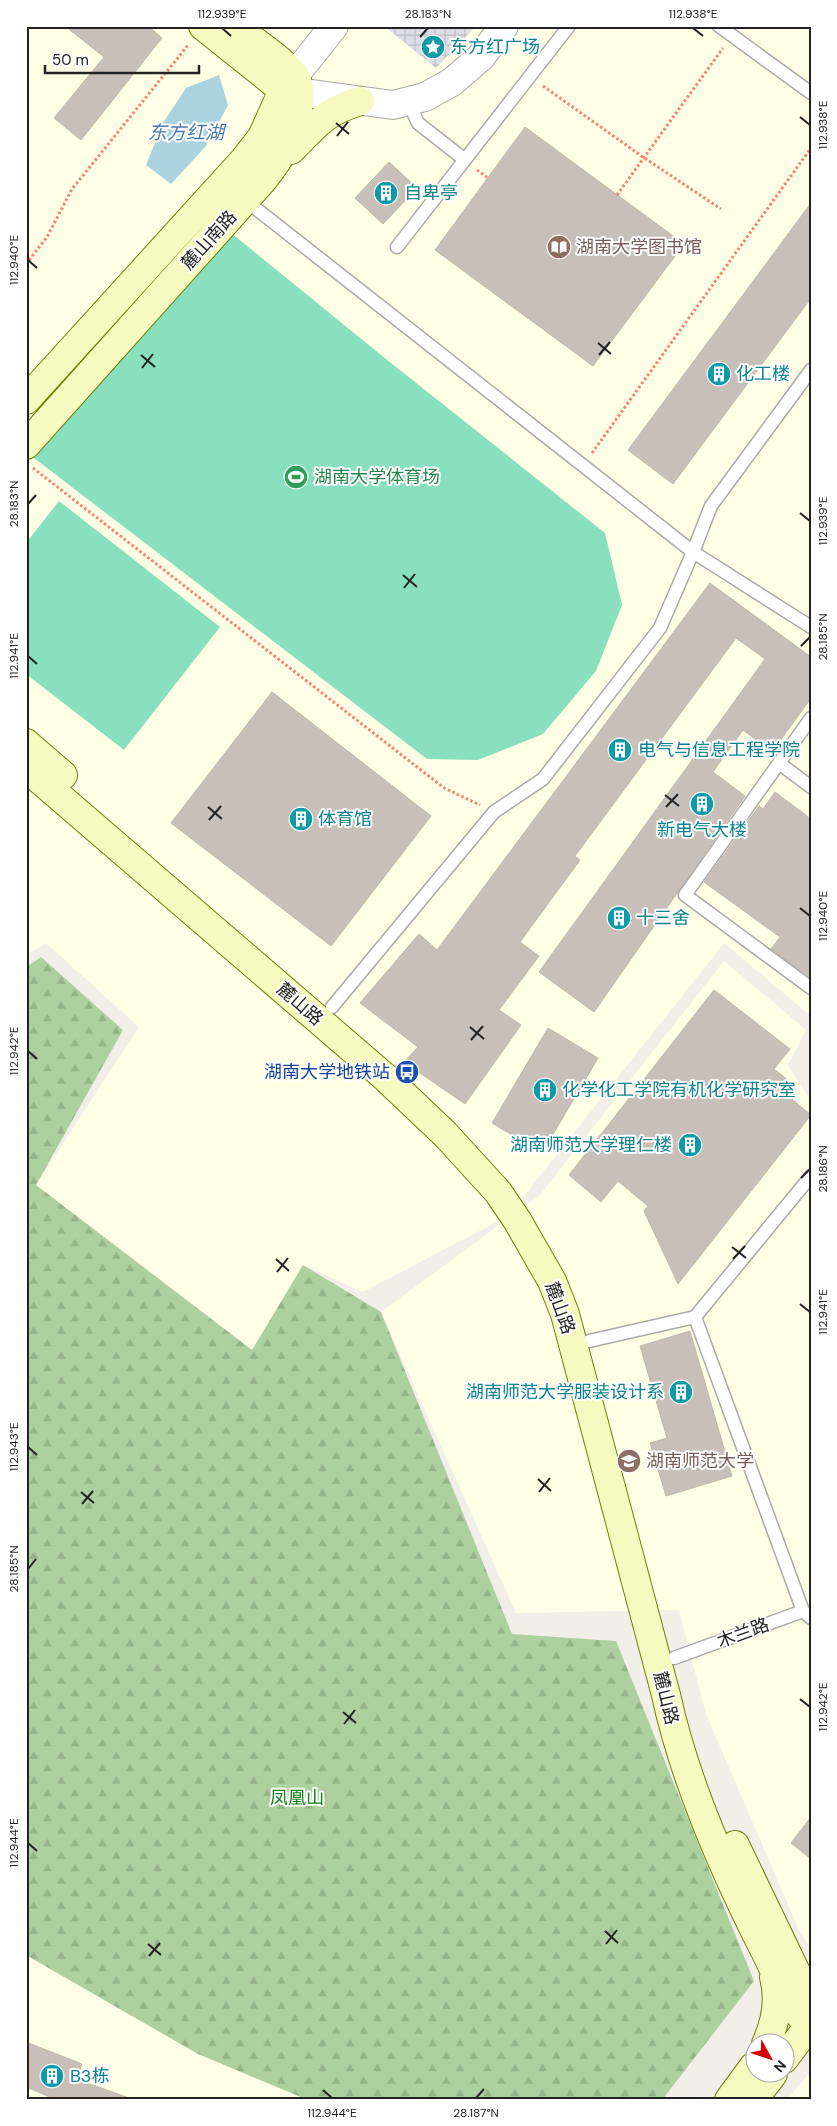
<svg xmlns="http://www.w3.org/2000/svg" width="837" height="2126" viewBox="0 0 837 2126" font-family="'DM Sans','Noto Sans SC',sans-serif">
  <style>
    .education { fill: #ffffe5 }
    .forest { fill: url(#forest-firs) }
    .pitch { fill: #88e0be }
    .plaza { fill: url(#plaza-grid) }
    .water { fill: #aad3df }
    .building { fill: #c7bfb8; stroke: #c4b6ab }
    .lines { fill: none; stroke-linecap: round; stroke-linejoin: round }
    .service-casing { stroke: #a9a9a9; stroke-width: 15 }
    .tertiary-casing { stroke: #a9a9a9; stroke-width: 30 }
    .secondary-casing { stroke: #707d05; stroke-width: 30 }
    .path { stroke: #fa8072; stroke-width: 3; stroke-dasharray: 2.5 2.5; stroke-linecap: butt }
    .service { stroke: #fff; stroke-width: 12 }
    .tertiary { stroke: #fff; stroke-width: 28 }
    .secondary { stroke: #f7fabf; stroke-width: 28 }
    .ticks { fill: none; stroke: #222; stroke-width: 2 }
    .labels { text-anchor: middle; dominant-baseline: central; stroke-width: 4; stroke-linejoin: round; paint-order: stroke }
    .culture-label { font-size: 18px; fill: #0d838f; stroke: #fff; text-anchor: start }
    .street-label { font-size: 18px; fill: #222; stroke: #fff }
    .education-label { font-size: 18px; fill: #785e54; stroke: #fff; text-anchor: start }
    .leisure-label { font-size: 18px; fill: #27864d; stroke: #fff; text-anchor: start }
    .transit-label { font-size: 18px; fill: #164399; stroke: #fff; text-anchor: end }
    .park-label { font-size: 18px; fill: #0c8416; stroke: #fff }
    .water-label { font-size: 19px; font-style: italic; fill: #4a7aab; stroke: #fff }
    .neatline { fill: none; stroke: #222; stroke-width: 2 }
    .ticks-label { font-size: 12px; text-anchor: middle; fill: #222 }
  </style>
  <defs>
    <pattern id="forest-firs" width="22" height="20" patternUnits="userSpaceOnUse" patternTransform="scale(1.25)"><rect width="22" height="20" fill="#add19e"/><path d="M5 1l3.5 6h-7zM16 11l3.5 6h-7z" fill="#95b388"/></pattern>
    <pattern id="plaza-grid" width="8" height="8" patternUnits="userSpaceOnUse" patternTransform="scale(1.25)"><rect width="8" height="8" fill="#dddde8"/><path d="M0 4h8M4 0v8" fill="none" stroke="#bdbdc7"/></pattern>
  </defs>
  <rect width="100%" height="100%" fill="#f2efe9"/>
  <!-- education -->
  <path class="education" d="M26 26H811V1016L724 943 508 1216 363 1292 303 1265 252 1350 36 1185 139 1027 46 943 26 955Z
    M724 961 806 1030 788 1065 811 1101V1949L799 1930 706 1714 679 1610 516 1613 381 1312 540 1195Z
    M26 1955 198 2054 308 2100H26Z
    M811 2071V2100H787Z"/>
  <!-- forest -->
  <path class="forest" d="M41 957 123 1030 36 1185 252 1350 303 1265 381 1312 512 1634 616 1641 754 1981 662 2100H308L198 2054 26 1955V967Z"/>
  <!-- pitch -->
  <path class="pitch" d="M230 232 381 355 605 533 622 605 596 671 543 734 478 760 427 759 30 455Z
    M59 501 220 627 124 750 26 674V543Z"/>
  <!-- plaza -->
  <path class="plaza" d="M384 26H476L436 68Z"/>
  <!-- water -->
  <path class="water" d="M219 75 228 105 206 146 171 184 146 165 163 123 186 88Z"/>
  <!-- building -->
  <path class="building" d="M65 26H148L162 38 81 140 54 118 104 57Z
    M525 127 684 244 593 366 435 250Z
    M389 162 417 188 383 224 355 198Z
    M811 203V298L673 484 628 450Z
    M710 583 811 657V698L772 752 743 730 713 772 745 796 594 1012 539 972 765 659 736 638 575 856 580 860 520 942 539 956 499 1010 521 1025 465 1104 404 1062 418 1047 360 1003 419 934 437 950Z
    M272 692 431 816 331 946 171 823Z
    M775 792 811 819V978L771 949 780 937 704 882 759 806 763 809Z
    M714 990 790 1049 774 1069 793 1084 786 1094 811 1115 678 1284 644 1211 648 1206 618 1181 601 1202 569 1175Z
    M548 1028 598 1058 542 1153 492 1123Z
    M690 1331 732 1476 666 1496 650 1443 667 1438 640 1346Z
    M811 1817V1859L791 1843Z
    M26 2042 82 2064 76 2079 129 2098 128 2100H57L26 2087Z"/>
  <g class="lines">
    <!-- service casing -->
    <g class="service-casing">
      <path id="service" d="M719 26 811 93
        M408 101 418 123 465 160
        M245 200 693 552 811 627
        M397 247 569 26
        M811 718 779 763 811 787
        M779 763 685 895 811 988
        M332 1007 494 812 543 779 660 628 693 552 711 506 811 370
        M695 1317 811 1176
        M589 1341 695 1317 803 1611
        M674 1658 803 1611 811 1618"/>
    </g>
    <!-- tertiary casing -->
    <g class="tertiary-casing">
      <path id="tertiary" d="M283 90 393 105 425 97 452 82 481 57 504 26
        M283 90 334 26"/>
    </g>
    <!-- secondary casing -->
    <g class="secondary-casing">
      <path id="secondary" d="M291 150C317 124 324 112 360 101
        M26 400 244 160 262 137 283 90 203 26
        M26 445 263 180C282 156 297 132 299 101 300 93 299 82 294 75 279 57 252 40 234 26
        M26 743 63 775
        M26 768 386 1078 445 1134 498 1192 517 1220 552 1281 565 1314 666 1695C685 1783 725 1873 766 1953 779 1979 789 2007 811 2027
        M735 1845 796 1972 811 1998
        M766 2044C776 2022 780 2000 774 1977
        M784 2059 811 2023
        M729 2100 754 2066
        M753 2100 773 2074"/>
    </g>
    <!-- path -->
    <path class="path" d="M543 86 643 157 721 209
      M477 170 488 178
      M617 195 723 48
      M26 264 47 237 72 189 189 44
      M592 453 811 148
      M33 468 444 788 480 805"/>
    <!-- service -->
    <use href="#service" class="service"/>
    <!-- tertiary -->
    <use href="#tertiary" class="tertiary"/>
    <!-- secondary -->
    <use href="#secondary" class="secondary"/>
  </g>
  <!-- ticks -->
  <path class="ticks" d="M222 28 231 36M693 28 703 36M420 37 428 28M800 117 810 125M336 123 349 134M337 136 348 122M28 260 37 268M598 343 611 354M141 355 155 367M599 355 610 342M142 368 153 354M28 504 36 495M800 513 810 521M403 575 417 587M404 588 415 574M801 646 810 637M28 656 37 664M665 795 679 806M208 807 222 819M666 807 678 794M209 820 221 806M800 908 810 916M470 1027 484 1039M471 1040 483 1026M28 1051 37 1059M801 1178 810 1169M732 1247 746 1258M276 1259 289 1271M733 1259 745 1246M277 1272 288 1258M800 1304 810 1312M28 1447 37 1455M538 1479 551 1491M81 1492 94 1503M539 1492 550 1478M82 1504 93 1491M28 1569 36 1559M800 1699 810 1707M343 1712 356 1723M344 1724 355 1710M28 1843 37 1851M605 1931 618 1943M148 1944 161 1955M606 1944 617 1930M149 1956 160 1943M323 2090 332 2098M476 2098 484 2089"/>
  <!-- icons -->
  <defs>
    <g id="sight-disc" transform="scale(1.25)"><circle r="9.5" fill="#0f9aa8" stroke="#fff"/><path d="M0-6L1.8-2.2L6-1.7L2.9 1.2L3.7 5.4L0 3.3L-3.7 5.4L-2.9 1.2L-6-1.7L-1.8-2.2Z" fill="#fff"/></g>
    <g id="building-disc" transform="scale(1.25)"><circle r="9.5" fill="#0f9aa8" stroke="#fff"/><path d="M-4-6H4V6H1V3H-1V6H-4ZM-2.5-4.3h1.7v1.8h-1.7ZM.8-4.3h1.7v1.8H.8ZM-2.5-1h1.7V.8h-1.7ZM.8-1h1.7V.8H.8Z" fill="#fff"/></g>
    <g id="library-disc" transform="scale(1.25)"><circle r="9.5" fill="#8d6e63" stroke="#fff"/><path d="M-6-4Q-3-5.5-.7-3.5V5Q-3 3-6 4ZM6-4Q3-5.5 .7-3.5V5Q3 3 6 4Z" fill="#fff"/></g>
    <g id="stadium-disc" transform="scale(1.25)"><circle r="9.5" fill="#2e9e5b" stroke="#fff"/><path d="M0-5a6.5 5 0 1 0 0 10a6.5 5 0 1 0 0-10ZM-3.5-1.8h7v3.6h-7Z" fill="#fff"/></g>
    <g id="bus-disc" transform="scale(1.25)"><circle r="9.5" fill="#1a4fb4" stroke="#fff"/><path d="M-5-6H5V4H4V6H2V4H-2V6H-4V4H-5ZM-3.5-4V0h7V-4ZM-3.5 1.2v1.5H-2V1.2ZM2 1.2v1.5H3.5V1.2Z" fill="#fff"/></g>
    <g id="university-disc" transform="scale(1.25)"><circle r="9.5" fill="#8d6e63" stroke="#fff"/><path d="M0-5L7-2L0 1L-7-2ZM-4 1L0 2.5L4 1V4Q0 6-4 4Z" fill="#fff"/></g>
  </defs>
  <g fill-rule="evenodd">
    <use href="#sight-disc" x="433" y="47"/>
    <use href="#building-disc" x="386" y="193"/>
    <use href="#library-disc" x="559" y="247"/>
    <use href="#building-disc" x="719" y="374"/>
    <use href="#stadium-disc" x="296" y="477"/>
    <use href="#building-disc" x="620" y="750"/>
    <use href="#building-disc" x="702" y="804"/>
    <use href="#building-disc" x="301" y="819"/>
    <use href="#building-disc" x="619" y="918"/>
    <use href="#bus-disc" x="407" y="1072"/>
    <use href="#building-disc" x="545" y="1090"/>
    <use href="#building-disc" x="690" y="1145"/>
    <use href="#building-disc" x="681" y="1392"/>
    <use href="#university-disc" x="629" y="1461"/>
    <use href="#building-disc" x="52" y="2076"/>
  </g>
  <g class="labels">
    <!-- culture labels -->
    <g class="culture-label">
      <text x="450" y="47">东方红广场</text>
      <text x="404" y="193">自卑亭</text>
      <text x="736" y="374">化工楼</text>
      <text x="638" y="750">电气与信息工程学院</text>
      <text x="318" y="819">体育馆</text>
      <text x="702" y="830" text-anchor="middle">新电气大楼</text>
      <text x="636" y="918">十三舍</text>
      <text x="562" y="1090">化学化工学院有机化学研究室</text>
      <text x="672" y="1145" text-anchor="end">湖南师范大学理仁楼</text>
      <text x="664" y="1392" text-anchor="end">湖南师范大学服装设计系</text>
      <text x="70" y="2076">B3栋</text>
    </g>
    <!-- street labels -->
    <g class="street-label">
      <text transform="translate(209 240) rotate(-48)">麓山南路</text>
      <text transform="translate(300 1004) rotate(41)">麓山路</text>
      <text transform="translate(560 1308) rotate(70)">麓山路</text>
      <text transform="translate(743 1633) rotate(-20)">木兰路</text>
      <text transform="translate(666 1698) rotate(76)">麓山路</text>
    </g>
    <!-- education labels -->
    <g class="education-label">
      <text x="576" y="247">湖南大学图书馆</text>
      <text x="646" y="1461">湖南师范大学</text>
    </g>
    <!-- leisure labels -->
    <g class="leisure-label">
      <text x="314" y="477">湖南大学体育场</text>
    </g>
    <!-- transit labels -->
    <g class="transit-label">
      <text x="390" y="1072">湖南大学地铁站</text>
    </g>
    <!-- park labels -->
    <g class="park-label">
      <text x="297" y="1798">凤凰山</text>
    </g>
    <!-- water labels -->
    <g class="water-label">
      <text x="186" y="132">东方红湖</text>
    </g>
  </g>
  <!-- border -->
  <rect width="837" height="2126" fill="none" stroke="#ffffff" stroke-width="55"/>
  <!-- north arrow -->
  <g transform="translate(770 2058) rotate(130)"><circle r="24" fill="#ffffff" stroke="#a7a7a7"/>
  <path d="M0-4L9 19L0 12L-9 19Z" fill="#d40000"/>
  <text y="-8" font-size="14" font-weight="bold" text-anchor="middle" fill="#222222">N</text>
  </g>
  <!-- scale -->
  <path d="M45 65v8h154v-8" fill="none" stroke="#222222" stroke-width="2.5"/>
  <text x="52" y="65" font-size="15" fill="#222222" stroke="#ffffff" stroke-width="4" paint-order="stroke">50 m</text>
  <rect x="28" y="28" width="782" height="2070" class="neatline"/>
  <g class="ticks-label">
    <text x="222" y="18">112.939°E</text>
    <text x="428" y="18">28.183°N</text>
    <text x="693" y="18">112.938°E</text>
    <text transform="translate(823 125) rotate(-90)" y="4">112.938°E</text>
    <text transform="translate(14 260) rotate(-90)" y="4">112.940°E</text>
    <text transform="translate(14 504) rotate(-90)" y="4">28.183°N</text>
    <text transform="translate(823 521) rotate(-90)" y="4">112.939°E</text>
    <text transform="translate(823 637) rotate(-90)" y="4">28.185°N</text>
    <text transform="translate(14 656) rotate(-90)" y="4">112.941°E</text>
    <text transform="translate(823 916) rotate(-90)" y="4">112.940°E</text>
    <text transform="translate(14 1051) rotate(-90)" y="4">112.942°E</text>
    <text transform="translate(823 1169) rotate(-90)" y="4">28.186°N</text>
    <text transform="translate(823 1312) rotate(-90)" y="4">112.941°E</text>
    <text transform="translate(14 1447) rotate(-90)" y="4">112.943°E</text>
    <text transform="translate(14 1569) rotate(-90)" y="4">28.185°N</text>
    <text transform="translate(823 1707) rotate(-90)" y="4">112.942°E</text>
    <text transform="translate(14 1843) rotate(-90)" y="4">112.944°E</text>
    <text x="332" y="2117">112.944°E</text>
    <text x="476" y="2117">28.187°N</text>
  </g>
</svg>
